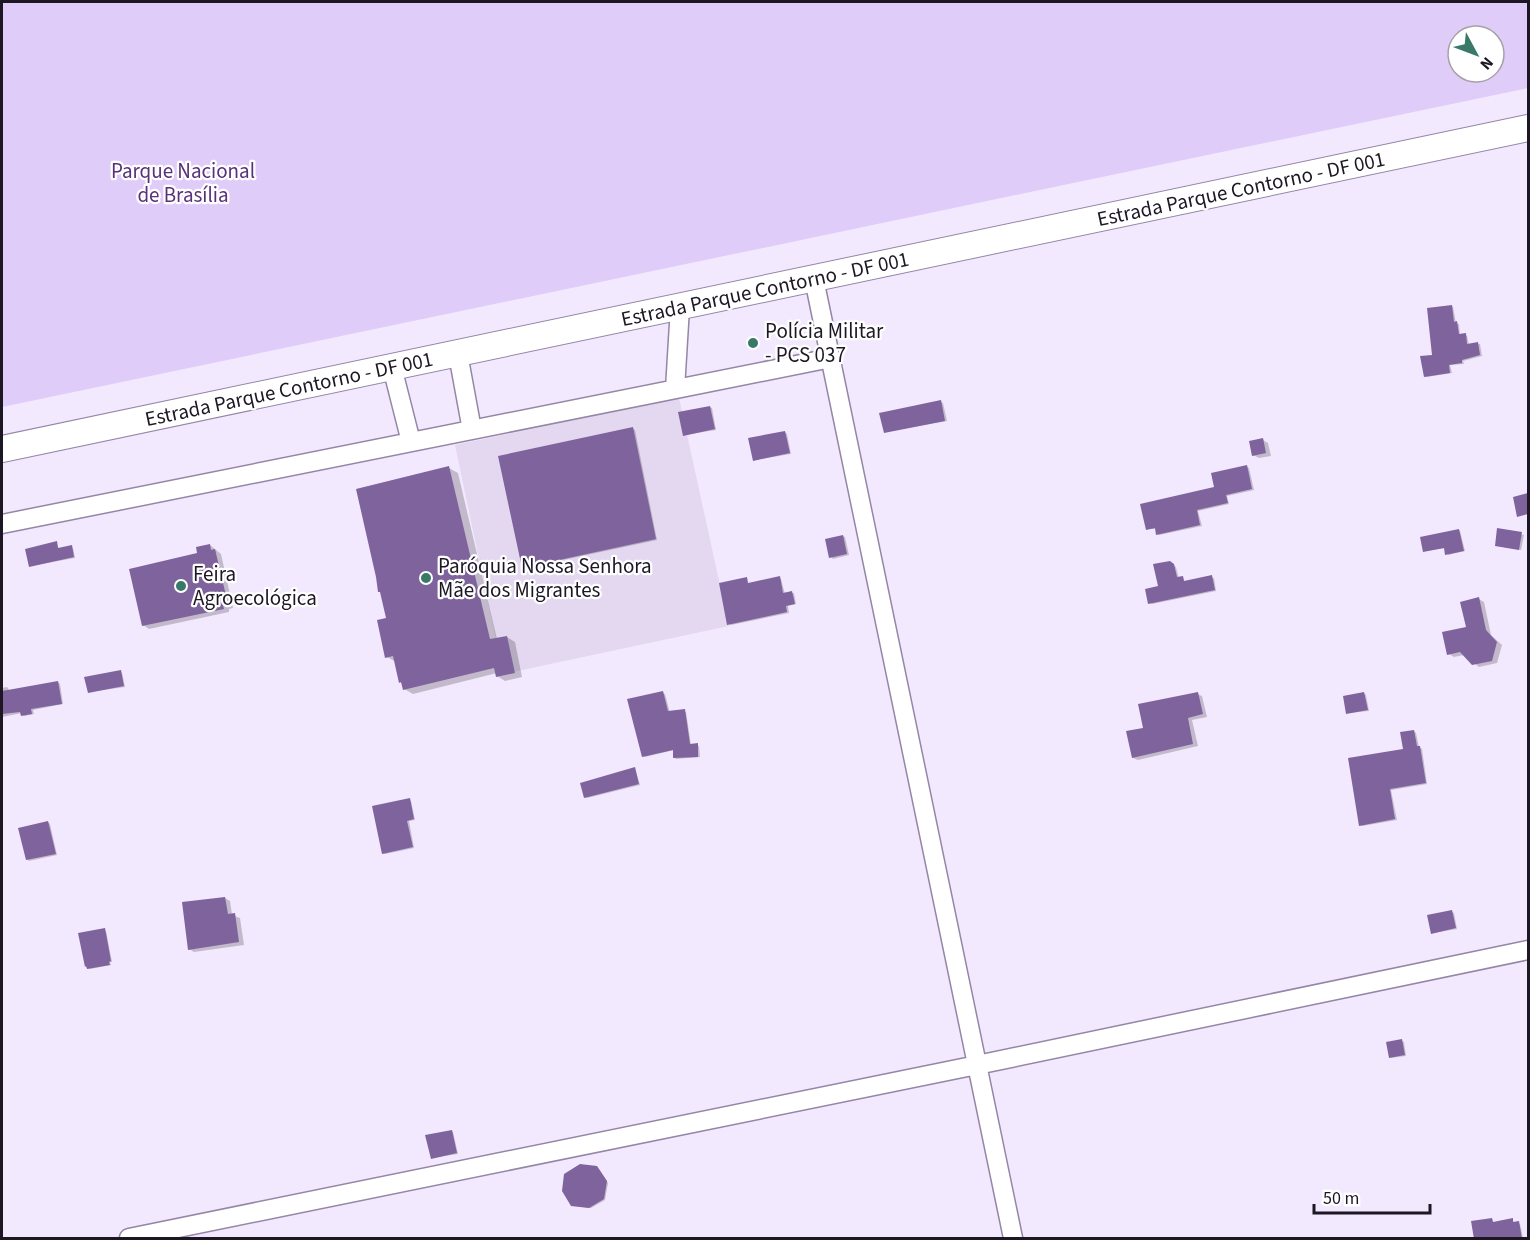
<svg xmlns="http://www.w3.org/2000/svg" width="1530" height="1240" viewBox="0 0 1530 1240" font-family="'Source Sans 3',sans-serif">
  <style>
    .built { fill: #e3d8f0 }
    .green { fill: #e0ccf9; fill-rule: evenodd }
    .shadow { fill: #0003 }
    .building { fill: #7f639c }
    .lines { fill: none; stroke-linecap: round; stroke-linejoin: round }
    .street-casing { stroke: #9586a6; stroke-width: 21 }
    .secondary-casing { stroke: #9586a6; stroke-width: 28 }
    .street { stroke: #fff; stroke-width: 18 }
    .secondary { stroke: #fff; stroke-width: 26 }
    .poi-dot { fill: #387968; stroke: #fff; stroke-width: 2 }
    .labels { text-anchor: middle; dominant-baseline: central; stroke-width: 4.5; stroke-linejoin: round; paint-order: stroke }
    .park-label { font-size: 21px; fill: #58317a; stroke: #fff }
    .street-label { font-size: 21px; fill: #1d1724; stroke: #fff }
    .poi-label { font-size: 21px; fill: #1d1724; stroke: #fff; text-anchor: start }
  </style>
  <rect width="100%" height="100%" fill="#f3e9fe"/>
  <!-- built -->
  <path class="built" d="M679 398 729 626 503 674 455 445Z"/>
  <!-- green -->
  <path class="green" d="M2 2H1528V88L2 407ZM1458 36H1494V72H1458Z"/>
  <!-- shadow -->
  <path class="shadow" d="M1451 306 1453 307 1456 323 1459 324 1460 336H1467L1469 345 1480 344 1482 356 1463 361 1464 364 1450 365 1452 373 1427 377 1425 376Z
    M941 402 943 403 947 421 885 432Z
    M710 407 712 408 716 430 684 435Z
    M633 429 635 430 657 540 525 568 523 567Z
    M785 432 787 434 791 454 754 460Z
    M1263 440 1268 443 1271 456 1259 458 1253 455Z
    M1247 467 1249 468 1254 490 1227 496 1229 504 1198 511 1202 526 1159 535 1156 529H1147L1216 488Z
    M449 468 458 473 497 639 507 637 515 642 522 677 505 681 497 676V673L413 694 404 689 403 684 400 682 396 662 387 657 388 619Z
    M1458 530 1460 531 1465 551 1448 555 1445 548 1424 551Z
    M1499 530 1524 535 1521 550 1498 546Z
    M843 536 845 537 849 555 833 559 831 557Z
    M56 542 59 549 73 548 75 558 30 566Z
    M210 545 221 554 233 608 229 609V612L149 629 143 625 199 554Z
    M1172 564 1176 567 1179 579 1183 578 1185 582 1214 578 1216 591 1152 604 1150 603Z
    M779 578 781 579 785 594 794 593 796 604 788 606 789 613 731 625 729 624 746 579 749 585Z
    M1479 599 1484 602 1491 635 1502 645 1497 663 1479 667 1464 655 1454 657 1449 654 1468 628Z
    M120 672 122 673 125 687 89 692Z
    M58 682 60 684 63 704 33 710 34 714 24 716 22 713 2 717V688L7 687 10 691Z
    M663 693 665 694 670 713 686 712 691 745 699 746 700 757 676 759 674 757V750L645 757 643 756Z
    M1364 693 1366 695 1369 711 1348 713Z
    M1197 694 1202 696 1207 717 1192 720 1198 746 1138 760 1133 758 1145 729Z
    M1414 731 1416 733 1419 747 1422 749 1427 784 1391 790 1397 820 1362 826 1360 825Z
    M635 769 640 785 587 798 585 797Z
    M409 800 411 801 415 820 409 821 414 848 385 854 383 853Z
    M48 822 50 824 57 855 29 861 27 859Z
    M225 898 230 901 232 915 240 918 244 945 194 952 189 949Z
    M1452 912 1454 913 1457 929 1432 933Z
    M104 930 106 931 112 962H110L111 965 90 969 88 968Z
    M1402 1041 1404 1042 1406 1056 1390 1058Z
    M451 1131 453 1132 458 1154 432 1158Z
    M599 1169 608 1183 605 1200 591 1208 575 1206Z
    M1492 1220 1494 1223 1512 1220 1515 1223 1520 1224 1523 1238H1475Z"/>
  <!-- building -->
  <path class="building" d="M1452 305 1454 322 1457 321 1459 334 1466 333 1467 344 1478 342 1480 355 1462 360V363L1449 365 1450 373 1424 377 1420 356 1432 355 1427 308Z
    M941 400 945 421 884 433 879 413Z
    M710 406 715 429 683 436 678 412Z
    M633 427 656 539 522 568 498 456Z
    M785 431 790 453 753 461 748 438Z
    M1263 438 1266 453 1252 456 1249 441Z
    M1247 465 1252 489 1226 495 1228 503 1197 510 1200 525 1156 535 1155 528 1146 530 1140 504 1214 487 1211 473Z
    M449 466 490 639 507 636 515 673 496 677 494 668 403 690 401 682 399 683 393 656 385 658 377 620 386 618 380 592H378L376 577 356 489Z
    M1528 493V514L1517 517 1513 497Z
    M1497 528 1522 532 1519 550 1495 546Z
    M1459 529 1464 551 1445 555 1444 548 1423 552 1420 537Z
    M843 535 847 554 829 558 825 539Z
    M57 541 58 548 72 545 74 557 29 567 25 549Z
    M210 544 211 550 215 549 228 604 223 605 224 609 142 626 129 569 197 553 196 547Z
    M1170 561 1174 564 1177 577 1183 576 1184 581 1212 575 1215 590 1148 604 1145 589 1158 586 1153 564Z
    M780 576 783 593 792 591 795 604 786 606 787 612 727 625 719 583 747 577 748 583Z
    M1479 597 1486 630 1497 642 1492 661 1472 665 1460 652 1447 655 1442 632 1466 627 1460 602Z
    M121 670 124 686 88 693 84 677Z
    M58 681 62 704 31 709 32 714 21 716 20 712 2 714V691Z
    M663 691 668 711 685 709 690 744 698 743V757L673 758V750L642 757 627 699Z
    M1198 692 1203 714 1188 718 1193 744 1132 758 1126 731 1143 728 1138 704Z
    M1364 692 1368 710 1346 714 1343 696Z
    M1414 730 1417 746H1420L1426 783 1390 789 1395 819 1359 826 1348 758 1403 749 1400 732Z
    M635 767 639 784 584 798 580 783Z
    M410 798 414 819 407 821 413 847 382 854 372 806Z
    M48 821 56 854 26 860 18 828Z
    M225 897 228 914 235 913 239 942 188 950 182 902Z
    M1452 910 1456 928 1431 934 1427 915Z
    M105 928 111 961 109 962 110 965 87 969 86 966 85 967 78 933Z
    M1402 1039 1405 1055 1389 1058 1386 1042Z
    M452 1130 457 1153 431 1159 425 1135Z
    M580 1164 597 1166 607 1181 604 1199 589 1208 571 1206 562 1191 564 1174Z
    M1492 1218 1493 1222 1513 1218V1222L1519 1221 1522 1239H1474L1471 1221Z"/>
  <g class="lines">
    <!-- street casing -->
    <g class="street-casing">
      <path id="street" d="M814 279 1013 1238
        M458 354 472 430
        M392 367 411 442
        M675 389 680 307
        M2 524 831 358
        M129 1238 977 1065 1528 950"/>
    </g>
    <!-- secondary casing -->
    <g class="secondary-casing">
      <path id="secondary" d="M2 449 1528 128"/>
    </g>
    <!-- street -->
    <use href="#street" class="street"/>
    <!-- secondary -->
    <use href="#secondary" class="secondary"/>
  </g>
  <!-- markers -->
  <g class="poi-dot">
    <circle cx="753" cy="343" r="6"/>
    <circle cx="426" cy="578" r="6"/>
    <circle cx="181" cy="586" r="6"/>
  </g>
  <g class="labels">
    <!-- park labels -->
    <g class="park-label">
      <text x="183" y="171">Parque Nacional<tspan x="183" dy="24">de Brasília</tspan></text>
    </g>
    <!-- street labels -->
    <g class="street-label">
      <text transform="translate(1241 189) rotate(-12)">Estrada Parque Contorno - DF 001</text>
      <text transform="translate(765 289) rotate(-12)">Estrada Parque Contorno - DF 001</text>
      <text transform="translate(289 389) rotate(-12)">Estrada Parque Contorno - DF 001</text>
    </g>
    <!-- poi labels -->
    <g class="poi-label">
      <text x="765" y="331">Polícia Militar<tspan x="765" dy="24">- PCS 037</tspan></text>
      <text x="438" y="566">Paróquia Nossa Senhora<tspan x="438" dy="24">Mãe dos Migrantes</tspan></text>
      <text x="193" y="574">Feira<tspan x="193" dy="24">Agroecológica</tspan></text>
    </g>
  </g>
  <!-- border -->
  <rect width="1530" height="1240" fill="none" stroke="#1d1724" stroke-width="6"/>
  <!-- north arrow -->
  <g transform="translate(1476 54) rotate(131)"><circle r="28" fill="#ffffff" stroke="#a5a2a7" stroke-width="1.5"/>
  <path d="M0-4.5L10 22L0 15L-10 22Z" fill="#387968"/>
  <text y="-9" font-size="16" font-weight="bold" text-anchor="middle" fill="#1d1724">N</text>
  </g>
  <!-- scale -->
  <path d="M1314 1204v9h116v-9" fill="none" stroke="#1d1724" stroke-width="3"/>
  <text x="1323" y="1204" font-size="18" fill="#1d1724" stroke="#ffffff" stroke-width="4.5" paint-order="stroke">50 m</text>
</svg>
